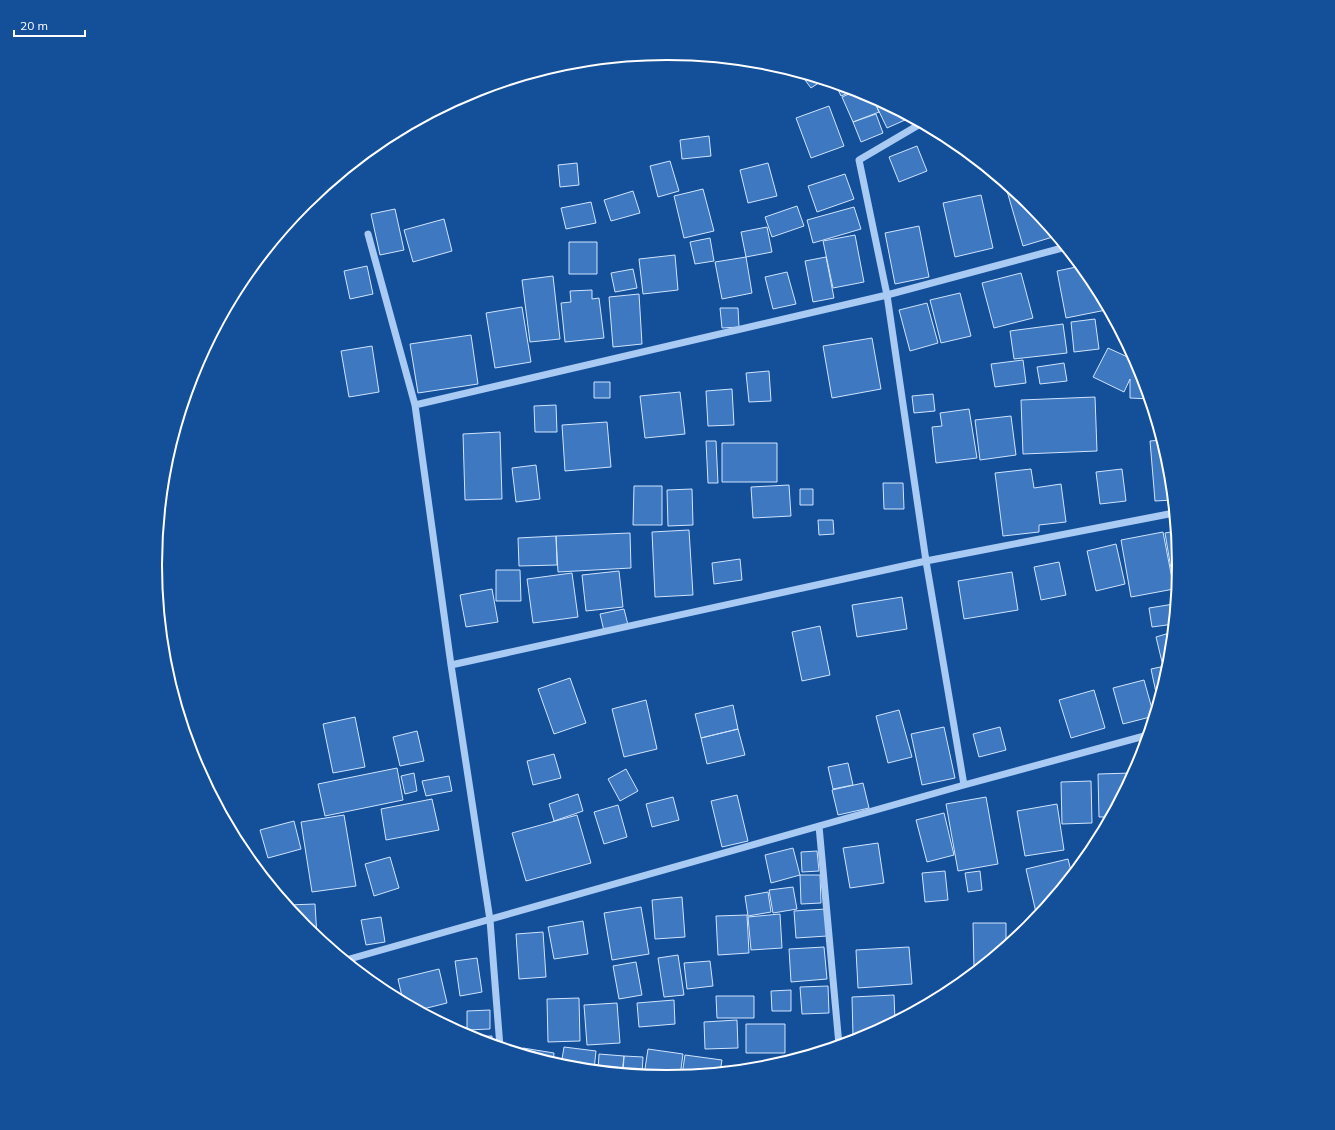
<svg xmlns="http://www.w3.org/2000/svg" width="1335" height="1130" viewBox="0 0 1335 1130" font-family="Mulish,sans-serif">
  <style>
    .building { fill: #3d78c1; stroke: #d0e4fd }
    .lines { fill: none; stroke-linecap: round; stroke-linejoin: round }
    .minor { stroke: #a8caf3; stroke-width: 7 }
    .rim { fill: none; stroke: #fff; stroke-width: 2 }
  </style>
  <rect width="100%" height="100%" fill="#144f9a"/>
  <!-- building -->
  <path class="building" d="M804 74 818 78 820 82 811 88 802 76Z
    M835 83 855 90 841 96Z
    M858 90 872 96 879 112 853 122 842 97Z
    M877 99 902 112 905 120 887 128 874 101Z
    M829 106 844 146 811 158 796 118Z
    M876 114 883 133 861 142 853 122Z
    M709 136 711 156 682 159 680 140Z
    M917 146 927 171 899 182 889 157Z
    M670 161 679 191 658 197 650 166Z
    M577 163 579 185 560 187 558 165Z
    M768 163 777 196 748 203 740 170Z
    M845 174 854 199 817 212 808 186Z
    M703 189 714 231 684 238 674 196Z
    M1013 189 1030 203 1056 236 1023 246 1007 191Z
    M633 191 640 213 611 221 604 200Z
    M981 195 993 248 955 257 943 203Z
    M591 202 596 223 566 229 561 208Z
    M797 206 804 226 772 237 765 217Z
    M854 207 861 229 813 243 807 220Z
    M395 209 404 250 380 255 371 214Z
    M444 219 452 251 413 262 404 230Z
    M919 226 929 277 895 284 885 233Z
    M767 227 772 252 746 257 741 232Z
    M855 235 864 282 833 288 823 241Z
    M710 238 714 261 695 264 690 242Z
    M569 242H597V274H569Z
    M675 255 678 290 643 294 639 259Z
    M746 257 752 293 722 299 715 262Z
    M826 257 834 298 813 302 805 261Z
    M367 266 373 294 350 299 344 271Z
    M1081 266 1093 281 1105 302 1106 310 1066 318 1057 271Z
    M633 269 637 288 615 292 611 273Z
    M787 272 796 304 773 309 765 277Z
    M1021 273 1033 318 994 328 982 283Z
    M553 276 560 339 530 342 522 280Z
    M592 290V299L599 298 604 338 565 342 561 303 571 302 570 291Z
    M960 293 971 336 941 343 930 300Z
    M639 294 642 344 613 347 609 297Z
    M927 303 938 343 910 351 899 310Z
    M522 307 531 362 495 368 486 313Z
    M720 308H738L739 327 722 328Z
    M1095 319 1099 349 1074 352 1071 322Z
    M1063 324 1067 353 1014 359 1010 331Z
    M471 335 478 384 418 393 410 344Z
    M872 338 881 389 832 398 823 346Z
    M372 346 379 392 349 397 341 351Z
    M1108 348 1132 359V353L1141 369 1150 399 1130 398V379L1124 392 1093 377Z
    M1023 360 1026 383 995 387 991 364Z
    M1064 363 1067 381 1040 384 1037 367Z
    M769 371 771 401 749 402 746 373Z
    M594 382H610V398H594Z
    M732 389 734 425 708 426 706 391Z
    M680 392 685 434 645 438 640 396Z
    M933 394 935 411 914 413 912 396Z
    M1095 397 1097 451 1023 454 1021 400Z
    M556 405 557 432H535L534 406Z
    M969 409 977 458 936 463 932 427 942 426 940 413Z
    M1011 416 1016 455 980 460 975 420Z
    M607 422 611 467 565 471 562 425Z
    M500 432 502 499 465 500 463 434Z
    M1162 440 1170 465 1173 500 1155 501 1150 441Z
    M706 441H716L718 483H708Z
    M722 443H777V482H722Z
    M536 465 540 499 516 502 512 468Z
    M1031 469 1034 488 1061 484 1066 522 1039 525V532L1003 536 995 473Z
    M1122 469 1126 501 1100 504 1096 472Z
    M883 483H903L904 509H884Z
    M789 485 791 516 753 518 751 487Z
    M634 486H662V525H633Z
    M692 489 693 525 668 526 667 490Z
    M800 489H813V505H800Z
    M818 520H833L834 534 819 535Z
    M689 530 693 595 655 597 652 532Z
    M1176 531 1179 565 1176 598 1165 533Z
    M1163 532 1174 589 1131 597 1121 540Z
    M630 533 631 568 558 572 556 536Z
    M556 536 557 565 519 566 518 538Z
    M1116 544 1125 584 1096 591 1087 551Z
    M740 559 742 580 714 584 712 563Z
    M1059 562 1066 595 1041 600 1034 567Z
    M496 570H520L521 601H496Z
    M619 571 623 607 586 611 582 575Z
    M1012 572 1018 610 964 619 958 581Z
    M572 573 578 617 533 623 527 579Z
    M492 589 498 622 466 627 460 595Z
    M902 597 907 629 857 637 852 605Z
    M1174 604 1175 612 1174 624 1152 627 1149 608Z
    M624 609 628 625 604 631 600 614Z
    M820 626 830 675 802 681 792 632Z
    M1173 632 1170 660 1162 662 1156 637Z
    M1170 665 1158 702 1151 669Z
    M570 678 586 723 554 734 538 689Z
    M1144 680 1154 716 1123 724 1113 688Z
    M1094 690 1105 728 1071 738 1059 700Z
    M646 700 657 749 624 757 612 709Z
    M733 705 738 729 701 738 695 714Z
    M899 710 912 757 888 763 876 716Z
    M355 717 365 767 333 773 323 724Z
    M944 727 955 778 922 785 911 734Z
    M1000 727 1006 750 979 757 973 734Z
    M738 729 745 755 707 764 701 738Z
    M417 731 424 761 400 766 393 737Z
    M554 754 561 778 533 785 527 761Z
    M848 763 853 785 833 789 828 767Z
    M397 768 403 800 325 816 318 784Z
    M626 769 638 791 620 801 608 779Z
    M414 773 417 791 405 794 401 776Z
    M1132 773V777L1110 817H1099L1098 774Z
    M449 776 452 791 426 796 422 781Z
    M1091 781 1092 823 1062 824 1061 782Z
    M863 783 869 808 838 815 832 790Z
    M578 794 583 811 554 821 549 804Z
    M737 795 748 841 722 847 711 801Z
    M673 797 679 820 652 827 646 804Z
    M986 797 998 864 958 871 946 804Z
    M432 799 439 830 386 840 381 809Z
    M1057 804 1064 850 1025 856 1017 811Z
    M618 805 627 837 604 844 594 812Z
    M944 813 954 855 927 862 916 820Z
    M344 815 356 886 312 892 301 822Z
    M577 815 591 863 526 881 512 833Z
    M294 821 301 849 268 858 260 830Z
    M878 843 884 883 850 888 843 848Z
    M793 848 800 875 771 883 765 855Z
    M817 851 819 871 802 872 801 852Z
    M390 857 399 888 374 896 365 864Z
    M1068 859 1072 875 1037 917 1026 869Z
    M945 871 948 900 925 902 922 873Z
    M980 871 982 890 968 892 965 873Z
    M800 875H820L821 903 801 904Z
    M793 887 797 909 773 913 769 890Z
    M768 892 771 912 748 916 745 896Z
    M682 897 685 937 655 939 652 900Z
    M315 904 317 937 305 927 288 905Z
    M641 907 649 954 612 960 604 913Z
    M826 909 827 936 796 938 794 911Z
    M780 914 782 948 751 950 748 917Z
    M747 915 749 953 718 955 716 916Z
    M381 917 385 942 366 945 361 920Z
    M583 921 588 954 554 959 548 927Z
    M973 923H1006V946L980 968H974Z
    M543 932 546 977 519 979 516 934Z
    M824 947 827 979 791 982 789 949Z
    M909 947 912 984 858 988 856 950Z
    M678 955 684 995 664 997 658 958Z
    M477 958 482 992 460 996 455 961Z
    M710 961 713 986 687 989 684 963Z
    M636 962 642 995 619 999 613 966Z
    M439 969 447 1003 419 1010 403 1001 398 979Z
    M828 986 829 1013 802 1014 800 987Z
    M791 990V1011H772L771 991Z
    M894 995 895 1021 868 1036H853L852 997Z
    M716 996H754V1018H717Z
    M579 998 580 1041 548 1042 547 999Z
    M674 1000 675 1024 639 1027 637 1003Z
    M617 1003 620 1043 587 1045 584 1005Z
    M490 1010V1029L467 1030V1011Z
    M737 1020 738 1048 705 1049 704 1022Z
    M746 1024H785V1053H746Z
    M492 1036V1044L470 1037Z
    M564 1047 596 1051 594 1070 567 1067 561 1065Z
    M523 1048 554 1053 553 1063 522 1053Z
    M648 1049 683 1054 680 1076 667 1077 644 1075Z
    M599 1054 624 1056 622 1073 598 1070Z
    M685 1055 722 1060 720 1072 682 1075Z
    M624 1056 643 1057 642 1075 623 1073Z"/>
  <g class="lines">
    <!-- minor -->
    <path class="minor" d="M922 123 859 160 887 295 926 561 964 785
      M368 234 415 405 451 665 490 920 500 1047
      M415 405 887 295 1066 247
      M451 665 926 561 1174 513
      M819 826 839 1045
      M346 960 964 785 1148 735"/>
  </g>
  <!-- crop -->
  <path d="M0 0H1335V1130H0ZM162 565a505 505 0 1 1 1010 0a505 505 0 1 1-1010 0Z" fill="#144f9a" fill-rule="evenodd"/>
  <path class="rim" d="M162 565a505 505 0 1 1 1010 0a505 505 0 1 1-1010 0Z"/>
  <!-- scale -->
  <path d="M14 30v6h71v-6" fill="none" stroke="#ffffff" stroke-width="2"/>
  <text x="20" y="30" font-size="12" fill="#ffffff" stroke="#144f9a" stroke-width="3" paint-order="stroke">20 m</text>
</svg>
